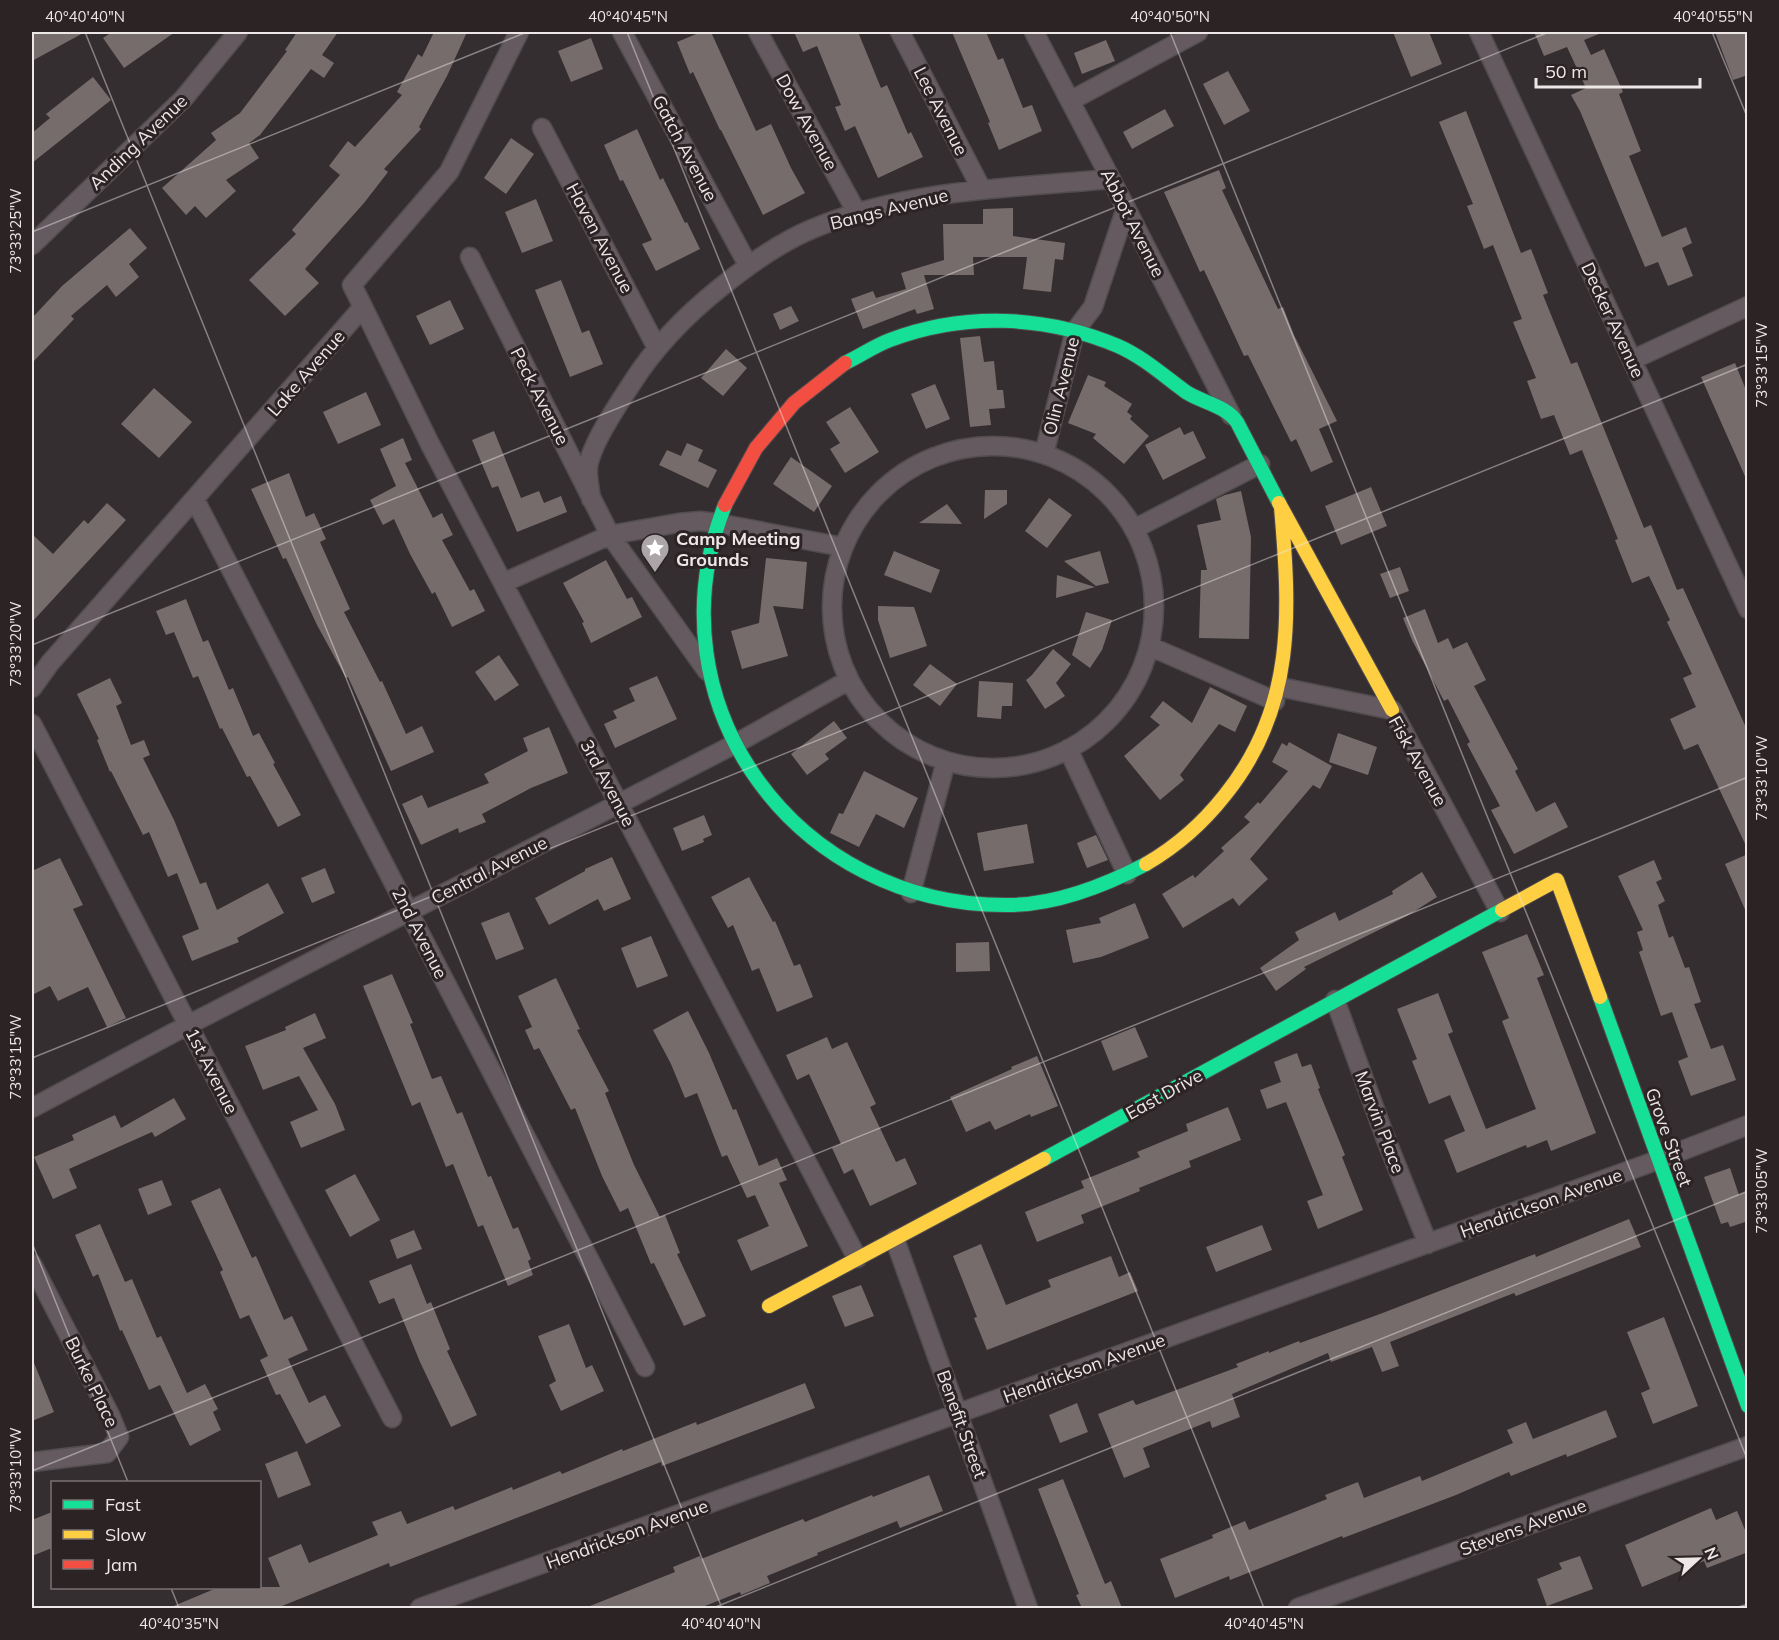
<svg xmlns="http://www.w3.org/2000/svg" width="1779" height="1640" viewBox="0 0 1779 1640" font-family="Mulish,sans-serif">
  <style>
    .building { fill: #776c6c }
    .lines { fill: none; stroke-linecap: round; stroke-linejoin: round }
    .street-casing { stroke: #514c4d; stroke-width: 21 }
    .fast-casing { stroke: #514c4d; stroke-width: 16 }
    .slow-casing { stroke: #514c4d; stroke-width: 16 }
    .jam-casing { stroke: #514c4d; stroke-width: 16 }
    .street { stroke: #645a60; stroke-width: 18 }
    .fast { stroke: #16e098; stroke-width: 14 }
    .slow { stroke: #ffcf43; stroke-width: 14 }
    .jam { stroke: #f24e42; stroke-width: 14 }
    .ticks { fill: none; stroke: #ede7e8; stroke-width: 1.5; stroke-opacity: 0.45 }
    .labels { text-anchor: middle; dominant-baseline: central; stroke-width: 6; stroke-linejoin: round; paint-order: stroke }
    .street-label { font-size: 18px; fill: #ede7e8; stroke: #2c2325 }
    .poi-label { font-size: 18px; font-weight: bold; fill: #ede7e8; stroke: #2c2325; text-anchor: start }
    .neatline { fill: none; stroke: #ede7e8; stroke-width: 2 }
    .ticks-label { font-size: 15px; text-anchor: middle; fill: #ede7e8 }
  </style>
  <rect width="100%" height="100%" fill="#342e30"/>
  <!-- building -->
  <path class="building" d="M32 32H85L32 61Z
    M112 32H175L124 68 103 38Z
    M297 32H338L322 55 334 63 324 78 311 69 260 135 249 143 259 158 226 180 236 191 206 218 195 206 186 215 162 188 216 140 211 133 240 113 287 51 285 50Z
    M434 32H467L447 76 419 127 421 129 384 169 388 172 364 203 305 269 319 283 285 316 249 280 296 234 292 230 340 175 329 166 348 141 355 147 402 95 397 92 418 54 422 57Z
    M701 32H711L756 131 771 124 791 168 805 193 763 215 721 130H720L693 72 690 74 677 42Z
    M794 32H858L881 88 887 85 908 134 911 132 923 157 878 178 855 126 845 131 835 107 841 105 817 46 803 52Z
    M952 32H986L998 60 1003 58 1023 108 1032 105 1042 131 999 150 988 123 990 122Z
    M1393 32H1429L1442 64 1411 77Z
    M1534 32H1604L1584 40 1591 55 1604 49 1623 92 1619 94 1641 151 1629 156 1662 237 1686 227 1692 243 1682 248 1693 276 1668 286 1658 262 1645 267 1580 111 1571 95 1586 88 1567 47 1544 56Z
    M1715 32H1748V75L1733 80Z
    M591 38 603 69 571 82 558 51Z
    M1106 40 1115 61 1082 74 1074 53Z
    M1228 71 1250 111 1224 125 1203 84Z
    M93 77 111 100 32 163V133L50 118 46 114Z
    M1165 109 1174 126 1132 149 1123 132Z
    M1466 111 1521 253 1531 249 1548 293 1543 295 1571 364 1577 362 1644 528 1651 525 1677 590 1683 588 1748 732V850L1698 744 1684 750 1670 719 1696 707 1683 678 1692 674 1667 622 1670 620 1649 576 1632 583 1615 540 1618 539 1582 450 1570 455 1554 415 1541 419 1527 381 1536 378 1513 322 1522 319 1493 245 1484 249 1467 206 1473 204 1439 122Z
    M637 129 660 180 663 178 685 223 687 222 700 249 656 271 642 244 652 240 623 180 620 181 604 145Z
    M511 138 534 154 506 194 484 178Z
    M1219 170 1226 188 1222 190 1278 309 1283 307 1294 335 1337 421 1319 429 1333 462 1311 472 1296 439 1291 442 1248 355 1244 356 1204 270 1200 272 1164 192Z
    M536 199 553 241 522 253 505 212Z
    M1013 208V236L1065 243 1063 260 1055 259 1051 292 1023 289 1027 257H973L974 275H924L934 309 917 314 915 309 863 329 851 299 873 291 876 298 906 289 901 273 944 260 943 224H983V209Z
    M130 228 147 248 129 264 139 277 116 297 107 285 71 316 74 319 32 363V318L62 286Z
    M561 280 582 333 589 330 603 364 570 377 535 290Z
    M450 300 464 329 430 345 416 316Z
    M791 306 799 321 780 330 773 314Z
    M980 336 984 362 994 361 997 390H1003L1005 408 989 409 991 425 970 427 960 338Z
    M726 349 747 368 723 396 701 378Z
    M1735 363 1748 395V483L1701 377Z
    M1088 375 1106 382 1104 386 1132 404 1127 412 1132 416 1130 419 1149 436 1124 464 1093 438 1096 434 1068 423Z
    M935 384 950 419 926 429 911 394Z
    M154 388 192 422 159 458 121 424Z
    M366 392 381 425 338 444 323 412Z
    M850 407 879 452 845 473 830 449 840 443 826 422Z
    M1180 427 1184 435 1193 431 1206 458 1163 480 1145 445Z
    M494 431 521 498 539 491 544 503 561 496 567 512 517 532 498 486 492 488 472 440Z
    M403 438 412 460 405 463 433 518 442 513 453 535 442 540 470 591 474 589 485 611 452 627 435 592 432 594 410 554 394 519 383 525 370 500 396 486 380 449Z
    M687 443 703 450 698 461 717 470 708 488 659 465 667 450 681 456Z
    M791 457 832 486 814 512 773 484Z
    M289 473 306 517 314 513 326 539 320 542 350 609 344 612 380 682 382 681 406 734 422 726 434 752 391 771 348 677 346 678 317 625 286 558 283 559 251 489Z
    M1371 487 1387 526 1341 545 1325 506Z
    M985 490H1007V504L984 519Z
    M1241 491 1251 537 1249 639 1199 638 1201 570H1207L1197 525 1221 520 1216 499 1225 495Z
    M1049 498 1072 515 1047 548 1025 531Z
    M107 503 126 520 32 622V534L53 554 84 520 88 524Z
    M947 504 962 524 919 523Z
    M894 551 940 570 931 593 884 575Z
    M1100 551 1109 583 1096 586 1064 561Z
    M766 558 807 562 803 609 773 606 788 656 742 669 731 631 759 623Z
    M606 560 627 599 632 597 642 617 591 643 582 623 584 622 563 583Z
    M1400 567 1409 591 1390 598 1380 574Z
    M1057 575 1095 587 1056 598Z
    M186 599 203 642 208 640 229 690 233 688 253 736 259 733 275 763 273 764 301 815 278 827 250 776 247 777 222 728 220 729 198 676 193 678 174 632 166 635 156 611Z
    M878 606 914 607 927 646 890 658 878 620Z
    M1425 609 1438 643 1448 638 1453 649 1467 642 1486 680 1474 686 1518 769 1515 771 1536 812 1555 802 1568 827 1514 854 1491 810 1500 806 1467 744 1470 742 1448 699 1444 701 1412 640 1403 618Z
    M1086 612 1112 620 1102 650 1090 668 1072 655Z
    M1053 649 1071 664 1056 683 1065 696 1045 709 1026 680 1032 675Z
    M499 655 519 685 495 701 475 672Z
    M930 664 957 684 940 706 913 685Z
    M657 676 677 719 615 748 604 724 617 718 613 711 635 701 629 688Z
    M110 678 122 703 116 706 131 745 144 740 150 755 143 758 174 820 200 884 206 882 217 910 268 883 284 913 237 938 239 942 192 961 182 936 199 929 177 873 168 877 149 832 143 835 111 771 110 772 97 740 99 739 77 694Z
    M979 681 1013 683 1012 706H1002L1001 719 977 717Z
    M1210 687 1247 706 1235 732 1219 724 1180 775 1184 780 1160 800 1124 756 1160 725 1150 717 1163 701 1192 723Z
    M834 721 847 738 825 754 829 759 807 775 791 754Z
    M549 727 568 773 531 788 482 814 486 822 459 833 458 828 421 845 402 804 422 795 428 808 489 783 484 774 528 751 523 738Z
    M1338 733 1377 747 1368 775 1329 762Z
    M1289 742 1332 766 1320 789 1313 785 1250 859 1268 879 1239 906 1233 898 1183 928 1162 894 1193 875 1195 878 1224 851 1221 848 1250 822 1244 817 1258 802 1260 804 1288 771 1272 762 1282 743 1287 746Z
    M864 771 918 798 904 828 876 814 859 847 830 833 839 813 843 814Z
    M704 815 712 835 703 839 704 842 682 851 673 828Z
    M1027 824 1034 863 984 871 977 833Z
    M1096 835 1108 860 1087 868 1077 843Z
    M1748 854V914H1747L1725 864Z
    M612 857 631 899 604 911 598 899 549 925 535 898 585 871V869Z
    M60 858 83 905 73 909 126 1018 107 1027 88 987 58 1001 50 986 32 995V871Z
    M1654 860 1662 879 1656 882 1665 901 1658 905 1669 938 1673 936 1685 968 1689 967 1701 1002 1694 1004 1711 1049 1723 1045 1736 1080 1691 1096 1678 1061 1688 1057 1672 1012 1661 1016 1639 952 1643 950 1637 932 1643 930 1618 876Z
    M325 868 335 893 312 903 301 878Z
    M1422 872 1437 897 1407 916 1304 967 1306 969 1276 991 1260 968 1299 940 1295 932 1335 912 1339 921 1393 894 1392 891Z
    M749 877 773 922 775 921 794 966 800 964 813 997 777 1012 759 968 752 971 733 925 728 928 711 897Z
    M1135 903 1149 938 1101 957 1073 963 1066 930 1101 923 1099 918Z
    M509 912 524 949 496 960 481 923Z
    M1527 934 1544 975 1537 978 1596 1133 1551 1151 1547 1140 1527 1148 1526 1145 1457 1173 1444 1140 1465 1131 1450 1095 1429 1104 1412 1061 1417 1059 1397 1009 1438 993 1453 1032 1448 1034 1486 1129 1536 1109 1502 1021 1509 1018 1482 952Z
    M651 936 668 976 637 988 621 948Z
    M989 942 990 971 956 972V943Z
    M392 974 413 1023 410 1024 432 1079 441 1076 457 1114 462 1112 488 1177 491 1176 513 1229 518 1227 531 1259 528 1261 533 1275 508 1286 483 1225 478 1227 453 1164 446 1167 420 1102 412 1106 363 986Z
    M556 978 580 1029 577 1030 609 1091 605 1093 634 1165 660 1217 665 1215 680 1253 677 1254 706 1316 684 1326 654 1263 651 1264 628 1208 620 1212 602 1176 575 1108 571 1110 539 1048 534 1050 525 1030 532 1027 518 996Z
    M688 1011 709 1053 733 1110 736 1109 759 1166 777 1158 787 1180 779 1183 808 1246 751 1271 737 1240 769 1226 755 1195 747 1198 727 1155 722 1157 697 1093 685 1098 671 1064 653 1030Z
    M315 1013 326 1038 303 1048 335 1104 345 1130 301 1148 290 1122 318 1110 299 1076 263 1090 245 1046 286 1030 285 1027Z
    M1135 1027 1148 1057 1113 1071 1101 1041Z
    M827 1037 832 1049 847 1042 876 1104 870 1107 896 1162 905 1158 917 1184 870 1206 853 1169 844 1174 832 1148 841 1144 809 1074 797 1080 786 1055Z
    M1297 1053 1302 1067 1311 1064 1320 1088 1318 1089 1345 1155 1342 1157 1363 1210 1318 1229 1307 1201 1323 1195 1286 1102 1267 1109 1260 1090 1281 1082 1274 1062Z
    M1037 1056 1058 1106 1031 1117 1030 1114 995 1130 990 1121 966 1132 950 1097 1012 1069 1011 1067Z
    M174 1098 186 1119 155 1137 152 1132 69 1169 77 1188 53 1199 34 1157 74 1140 72 1135 115 1115 121 1128Z
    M1228 1107 1241 1140 1189 1161 1191 1167 1139 1188 1140 1191 1081 1215 1084 1223 1037 1242 1025 1212 1084 1188 1081 1181 1140 1157 1137 1152 1188 1131 1186 1124Z
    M1730 1168 1739 1195 1748 1191V1221L1730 1227 1728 1222 1721 1224 1704 1177Z
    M355 1174 380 1220 350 1237 325 1190Z
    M162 1180 172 1205 148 1215 138 1189Z
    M220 1188 252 1258 256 1256 284 1320 292 1316 308 1350 288 1359 309 1403 325 1395 341 1426 306 1444 280 1394 276 1395 260 1360 268 1356 249 1315 240 1319 220 1272 223 1270 191 1201Z
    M1629 1219 1641 1247 1516 1296 1514 1293 1390 1342 1399 1366 1382 1372 1372 1347 1331 1362 1328 1353 1232 1394 1240 1417 1212 1428 1210 1421 1143 1448 1150 1467 1124 1478 1098 1414 1133 1400 1136 1405 1238 1367 1236 1364 1269 1351V1353L1299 1341 1300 1343 1380 1314 1535 1254 1536 1257Z
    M100 1224 125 1282 132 1279 157 1338 161 1336 187 1393 205 1384 218 1409 213 1412 221 1430 190 1446 160 1385 149 1390 122 1330 120 1331 98 1274 93 1277 75 1235Z
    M1262 1225 1272 1250 1216 1272 1206 1247Z
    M414 1230 422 1249 397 1259 390 1240Z
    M981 1244 1006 1305 1051 1287 1048 1280 1111 1256 1119 1277 1130 1272 1138 1291 987 1350 974 1318 977 1317 953 1256Z
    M411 1264 427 1304 431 1302 450 1349 447 1351 477 1415 451 1427 420 1362 394 1298 379 1304 369 1281Z
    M861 1285 874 1316 845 1327 832 1296Z
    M1664 1317 1698 1406 1653 1424 1641 1393 1650 1389 1627 1332Z
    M569 1324 586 1368 592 1365 604 1391 561 1411 549 1385 556 1381 538 1336Z
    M32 1358 54 1412 32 1421Z
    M805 1383 815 1408 662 1466 661 1462 390 1567 389 1563 277 1608H169L219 1587H280L268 1558 301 1544 309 1563 378 1535 372 1522 401 1511 407 1524 453 1506 455 1510 512 1487 513 1490 560 1471 562 1474 622 1449 623 1451 696 1422 697 1425Z
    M1077 1403 1088 1432 1060 1443 1049 1415Z
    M1606 1410 1617 1437 1567 1457 1566 1454 1511 1476 1509 1472 1456 1495 1343 1538 1342 1536 1230 1580 1229 1576 1175 1598 1160 1559 1213 1538 1212 1535 1245 1521 1249 1530 1327 1499 1325 1495 1358 1482 1364 1498 1420 1476 1422 1481 1513 1443 1507 1430 1526 1422 1533 1439Z
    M297 1451 311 1485 278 1498 265 1464Z
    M929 1475 943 1511 900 1528 897 1521 817 1553 818 1555 767 1576 770 1583 741 1595 740 1592 700 1608H585L675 1572 673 1567 700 1556 701 1559 803 1519 805 1522 872 1495 873 1497Z
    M1063 1479 1105 1584 1111 1581 1122 1608H1082L1076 1595 1079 1594 1038 1489Z
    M1711 1508 1716 1520 1737 1511 1748 1537V1552L1707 1568 1704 1561 1642 1587 1625 1545Z
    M52 1512V1548L32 1556V1520Z
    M1580 1556 1593 1589 1547 1606 1537 1579 1562 1569 1559 1563Z"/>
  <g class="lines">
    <!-- street casing -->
    <g class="street-casing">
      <path id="street" d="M622 32 748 265
        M758 32 857 213
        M900 32 982 190
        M1034 32 1126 208 1231 415
        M1479 32 1748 609
        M1070 101 1198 32
        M542 128 657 348
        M32 245 184 98 238 32
        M470 257 610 535 707 671
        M363 307 430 444 857 1258
        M1632 360 1748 306
        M832 607a161 161 0 1 1 322 0a161 161 0 1 1-322 0Z
        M1044 454 1075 331 1093 307 1126 208
        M591 499C590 489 587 477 588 467 591 444 619 403 632 383 656 345 686 315 721 287 747 266 781 242 812 229 906 189 1011 188 1111 179
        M195 500 645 1367
        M1134 529 1260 464
        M503 583 610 535 678 523 700 521 717 523 843 547
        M1149 646 1275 701
        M1280 687 1392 710 1500 912
        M32 688 50 663 363 307 352 285 449 172 519 32
        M32 724 392 1418
        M1068 749 1127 874
        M911 893 946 761
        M1335 1000 1385 1137 1428 1244
        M32 1108 188 1025 735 744 849 680
        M895 1240 1028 1608
        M32 1264 110 1415 119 1437 107 1453 32 1462
        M420 1608 1658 1160 1748 1125
        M1298 1608 1748 1446"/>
    </g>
    <!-- fast casing -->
    <g class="fast-casing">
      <path id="fast" d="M845 363C860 356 874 346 890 340 964 312 1045 315 1118 346 1143 357 1164 376 1186 392 1203 403 1225 405 1237 422L1279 503
        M725 505C646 705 798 907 1008 905 1056 905 1104 886 1146 864
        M1600 997 1748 1406
        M1044 1159 1502 910"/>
    </g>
    <!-- slow casing -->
    <g class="slow-casing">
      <path id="slow" d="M1279 503 1392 710
        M1146 864C1177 846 1203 823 1225 795 1296 707 1290 612 1281 507
        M1502 910 1557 880 1600 997
        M769 1306 1044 1159"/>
    </g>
    <!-- jam casing -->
    <g class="jam-casing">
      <path id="jam" d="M725 505 756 448 794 403 845 363"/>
    </g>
    <!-- street -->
    <use href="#street" class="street"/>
    <!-- fast -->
    <use href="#fast" class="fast"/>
    <!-- slow -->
    <use href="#slow" class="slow"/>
    <!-- jam -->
    <use href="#jam" class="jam"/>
  </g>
  <!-- ticks -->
  <path class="ticks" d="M85 32 722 1608M627 32 1264 1608M1170 32 1748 1461M1712 32 1748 119M32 232 527 32M32 645 1549 32M32 1058 1748 364M32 1243 128 1482M32 1471 1748 777M171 1588 179 1608M713 1608 1748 1191M1735 1608 1748 1604"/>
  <!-- icons -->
  <defs>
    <g id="sight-pin" transform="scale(1.5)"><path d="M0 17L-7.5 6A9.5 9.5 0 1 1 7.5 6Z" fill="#aca6a8" stroke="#2c2325"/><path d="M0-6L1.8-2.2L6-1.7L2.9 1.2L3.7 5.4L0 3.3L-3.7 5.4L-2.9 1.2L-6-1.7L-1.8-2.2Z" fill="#fff"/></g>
  </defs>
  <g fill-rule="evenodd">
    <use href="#sight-pin" x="655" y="548"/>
  </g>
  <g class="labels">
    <!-- street labels -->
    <g class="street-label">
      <text transform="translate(941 111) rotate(63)">Lee Avenue</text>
      <text transform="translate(807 122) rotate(61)">Dow Avenue</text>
      <text transform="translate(138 142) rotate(-44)">Anding Avenue</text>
      <text transform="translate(685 148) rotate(62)">Gatch Avenue</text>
      <text transform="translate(889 209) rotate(-14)">Bangs Avenue</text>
      <text transform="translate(1133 223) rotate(63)">Abbot Avenue</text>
      <text transform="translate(600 238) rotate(62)">Haven Avenue</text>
      <text transform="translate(1613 320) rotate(65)">Decker Avenue</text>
      <text transform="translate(306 373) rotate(-49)">Lake Avenue</text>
      <text transform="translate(1061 386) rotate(-76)">Olin Avenue</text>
      <text transform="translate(540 396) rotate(63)">Peck Avenue</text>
      <text transform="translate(1418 761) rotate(61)">Fisk Avenue</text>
      <text transform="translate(608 783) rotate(62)">3rd Avenue</text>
      <text transform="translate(489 870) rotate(-27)">Central Avenue</text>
      <text transform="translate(420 933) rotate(63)">2nd Avenue</text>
      <text transform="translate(212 1071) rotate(63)">1st Avenue</text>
      <text transform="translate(1164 1094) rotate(-29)">East Drive</text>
      <text transform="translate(1380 1122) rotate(69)">Marvin Place</text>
      <text transform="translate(1669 1137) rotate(70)">Grove Street</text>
      <text transform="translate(1541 1203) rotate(-20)">Hendrickson Avenue</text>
      <text transform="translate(1084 1368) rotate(-20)">Hendrickson Avenue</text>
      <text transform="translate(92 1382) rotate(64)">Burke Place</text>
      <text transform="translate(962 1424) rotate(70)">Benefit Street</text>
      <text transform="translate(1523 1527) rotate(-20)">Stevens Avenue</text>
      <text transform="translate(627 1534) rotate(-20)">Hendrickson Avenue</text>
    </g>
    <!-- poi labels -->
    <g class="poi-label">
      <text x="676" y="538">Camp Meeting<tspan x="676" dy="21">Grounds</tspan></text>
    </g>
  </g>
  <!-- border -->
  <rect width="1779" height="1640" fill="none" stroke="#2c2325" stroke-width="66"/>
  <!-- legend -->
  <rect x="51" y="1481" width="210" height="108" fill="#2c2325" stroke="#797173" stroke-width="1.5"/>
  <rect x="63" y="1500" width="30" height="9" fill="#16e098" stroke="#797173" stroke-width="1.5"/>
  <text x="105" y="1511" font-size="18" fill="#ede7e8">Fast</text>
  <rect x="63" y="1530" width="30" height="9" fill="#ffcf43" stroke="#797173" stroke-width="1.5"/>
  <text x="105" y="1541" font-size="18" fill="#ede7e8">Slow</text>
  <rect x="63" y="1560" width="30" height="9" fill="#f24e42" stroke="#797173" stroke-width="1.5"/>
  <text x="105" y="1571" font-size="18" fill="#ede7e8">Jam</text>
  <!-- north arrow -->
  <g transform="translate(1698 1559) rotate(68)" stroke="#2c2325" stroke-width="4.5" paint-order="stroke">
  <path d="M0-4.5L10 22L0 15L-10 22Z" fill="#ede7e8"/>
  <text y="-9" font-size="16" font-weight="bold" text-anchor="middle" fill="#ede7e8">N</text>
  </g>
  <!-- scale -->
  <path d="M1536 78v9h164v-9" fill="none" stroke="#ede7e8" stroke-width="3"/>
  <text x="1545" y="78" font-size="18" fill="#ede7e8" stroke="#2c2325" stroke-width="4.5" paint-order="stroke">50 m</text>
  <rect x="33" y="33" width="1713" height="1574" class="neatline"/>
  <g class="ticks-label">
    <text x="85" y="22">40°40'40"N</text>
    <text x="628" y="22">40°40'45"N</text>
    <text x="1170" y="22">40°40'50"N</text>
    <text x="1713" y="22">40°40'55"N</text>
    <text transform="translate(16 231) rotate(-90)" y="5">73°33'25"W</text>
    <text transform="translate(1762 365) rotate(-90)" y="5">73°33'15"W</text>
    <text transform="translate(16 644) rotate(-90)" y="5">73°33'20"W</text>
    <text transform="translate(1762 778) rotate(-90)" y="5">73°33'10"W</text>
    <text transform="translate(16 1057) rotate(-90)" y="5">73°33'15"W</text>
    <text transform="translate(1762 1191) rotate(-90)" y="5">73°33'05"W</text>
    <text transform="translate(16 1470) rotate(-90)" y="5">73°33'10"W</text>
    <text x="179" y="1629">40°40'35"N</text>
    <text x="721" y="1629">40°40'40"N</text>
    <text x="1264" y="1629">40°40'45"N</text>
  </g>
</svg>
